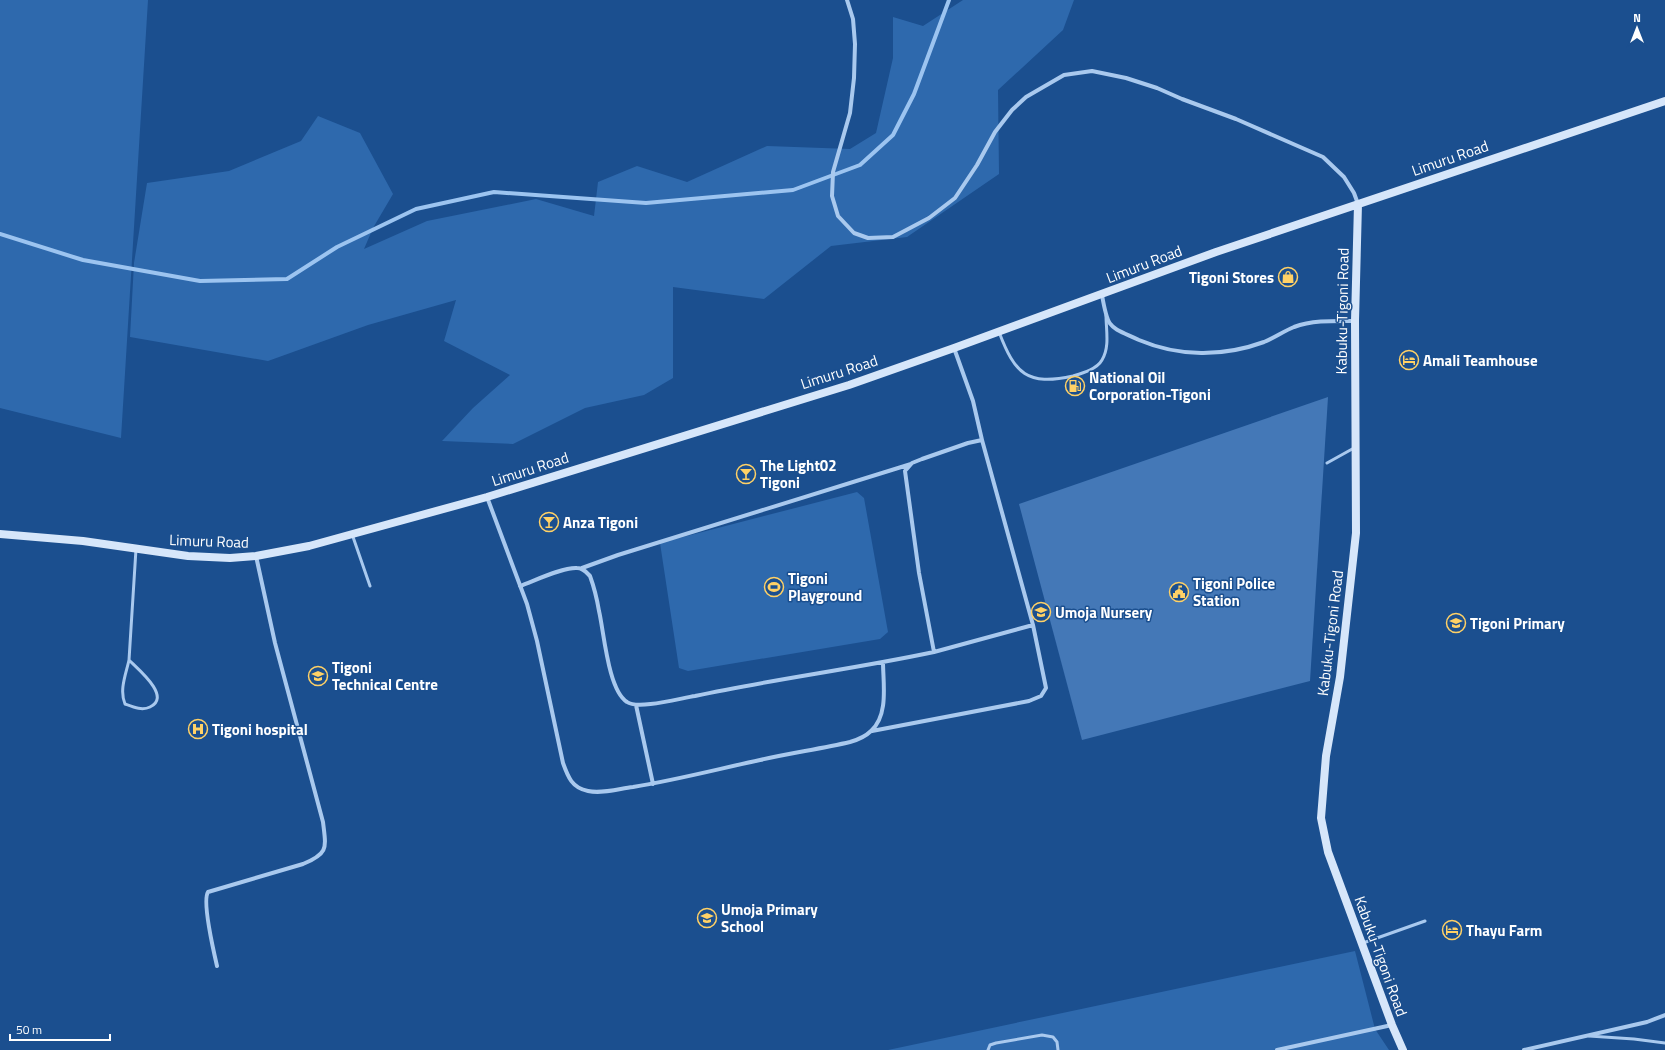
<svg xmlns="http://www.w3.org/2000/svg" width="1665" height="1050" viewBox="0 0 1665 1050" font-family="'Titillium Web',sans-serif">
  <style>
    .green { fill: #2e69ad }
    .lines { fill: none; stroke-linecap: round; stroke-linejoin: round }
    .stream { stroke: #9cc4f0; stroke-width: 4 }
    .building { fill: #4478b7 }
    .lane { stroke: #a9c9ee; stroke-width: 3 }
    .street { stroke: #a9c9ee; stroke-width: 4 }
    .secondary { stroke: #d6e6fa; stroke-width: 8 }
    .labels { text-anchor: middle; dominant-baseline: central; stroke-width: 3; stroke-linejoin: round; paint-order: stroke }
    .street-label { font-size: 15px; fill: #fff; stroke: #1b4f8f }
    .poi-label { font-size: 15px; font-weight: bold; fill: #fff; stroke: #1b4f8f; text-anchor: start }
  </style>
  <rect width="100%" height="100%" fill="#1b4f8f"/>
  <!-- green -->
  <path class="green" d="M0 0H148L121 438 0 408Z
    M963 0H1074L1063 30 998 90 999 174 907 237 831 246 764 299 673 287V378L644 395 585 408 513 444 442 441 473 408 510 375 444 341 456 300 368 325 268 361 130 337 134 263 147 183 229 171 301 141 318 116 360 133 393 194 373 228 364 249 427 221 536 199 594 216 598 182 637 166 687 182 767 146 850 149 876 133 893 58V17L923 26Z
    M857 492 864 498 888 632 880 639 688 671 679 668 660 543Z
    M1355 951 1375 1029 1389 1050H888Z"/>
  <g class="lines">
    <!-- stream -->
    <path class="stream" d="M0 234 83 260 200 281 287 279 337 247 416 209 494 192 646 203 793 190 860 165 893 135 914 94 949 0"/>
  </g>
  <!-- building -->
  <path class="building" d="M1328 397 1310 681 1082 740 1019 504Z"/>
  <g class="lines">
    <!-- lane -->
    <path class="lane" d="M999 332C1015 374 1027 386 1073 376 1083 373 1097 369 1102 360 1110 347 1106 330 1106 315
      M1327 463 1354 448
      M352 534 370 586
      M129 660C138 669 172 697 150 707 142 711 133 707 125 704 119 690 126 674 129 660Z
      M129 660 136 549
      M1363 943 1425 921
      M1589 1036 1634 1039 1665 1043
      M988 1050 990 1045 996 1043 1042 1035 1053 1037 1057 1042 1058 1050"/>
    <!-- street -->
    <path class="street" d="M847 0 853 19 855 44 854 78 850 113 833 172 832 196 838 216 854 233 868 238 893 237 929 218 955 198 977 165 995 132 1012 110 1026 97 1064 75 1092 71 1126 78 1157 88 1182 99 1236 119 1323 157 1344 177 1354 193 1358 204
      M1102 295C1108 330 1109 326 1139 340 1179 357 1223 357 1264 342 1274 338 1284 331 1294 327 1313 320 1335 321 1355 321
      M487 497 527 604 537 641 563 763C568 777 572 788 588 791 602 794 618 789 633 787 676 780 718 769 760 760 790 753 820 749 850 742 857 740 865 737 871 731 889 715 883 683 883 662
      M582 568 618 555 911 464
      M520 586C534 581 563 567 577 568 583 568 586 572 590 576 594 587 597 599 599 611 604 632 608 690 627 702 638 710 681 698 695 696 774 679 854 669 934 652L919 573 905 471 912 463 922 459 968 443 982 440 973 401 954 348
      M934 652 1033 625 982 440
      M636 705 653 784
      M872 731 1029 701 1041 696 1046 688 1033 625
      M217 966C214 953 202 901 208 892L303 864C329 853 326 848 323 822L275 643 256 556
      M1277 1050 1392 1025
      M1524 1050 1647 1022 1665 1015"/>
    <!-- secondary -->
    <path class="secondary" d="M1358 204 1355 321 1356 533 1340 677 1326 756 1321 818 1328 852 1392 1025 1403 1050
      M0 534 83 541 188 556 230 558 256 556 309 546 487 497 849 385 954 348 1216 252 1665 101"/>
  </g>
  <!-- icons -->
  <defs>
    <g id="shop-ring" transform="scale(1)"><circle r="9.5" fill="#1b4f8f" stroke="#ffd166" stroke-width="1.5"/><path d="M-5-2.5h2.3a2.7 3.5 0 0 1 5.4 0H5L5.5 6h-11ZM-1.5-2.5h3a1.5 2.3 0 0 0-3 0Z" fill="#ffd166"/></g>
    <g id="hotel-ring" transform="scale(1)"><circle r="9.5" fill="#1b4f8f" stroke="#ffd166" stroke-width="1.5"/><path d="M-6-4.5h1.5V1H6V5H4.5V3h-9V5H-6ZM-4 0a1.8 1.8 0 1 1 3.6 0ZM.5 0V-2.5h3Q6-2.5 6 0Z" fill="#ffd166"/></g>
    <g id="fuel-ring" transform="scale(1)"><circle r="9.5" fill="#1b4f8f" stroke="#ffd166" stroke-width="1.5"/><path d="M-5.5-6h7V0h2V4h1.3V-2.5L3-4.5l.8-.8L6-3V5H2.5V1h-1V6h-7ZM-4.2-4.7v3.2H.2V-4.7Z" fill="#ffd166"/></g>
    <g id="bar-ring" transform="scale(1)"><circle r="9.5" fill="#1b4f8f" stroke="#ffd166" stroke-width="1.5"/><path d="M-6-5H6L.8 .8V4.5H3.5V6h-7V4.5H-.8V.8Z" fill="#ffd166"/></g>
    <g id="stadium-ring" transform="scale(1)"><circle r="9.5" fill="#1b4f8f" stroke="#ffd166" stroke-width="1.5"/><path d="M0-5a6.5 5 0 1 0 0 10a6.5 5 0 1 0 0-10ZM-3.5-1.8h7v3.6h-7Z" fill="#ffd166"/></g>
    <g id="civic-ring" transform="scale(1)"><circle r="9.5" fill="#1b4f8f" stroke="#ffd166" stroke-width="1.5"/><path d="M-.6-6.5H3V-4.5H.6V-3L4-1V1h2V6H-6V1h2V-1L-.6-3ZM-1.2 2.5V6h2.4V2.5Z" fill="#ffd166"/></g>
    <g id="school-ring" transform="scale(1)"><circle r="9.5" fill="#1b4f8f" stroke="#ffd166" stroke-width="1.5"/><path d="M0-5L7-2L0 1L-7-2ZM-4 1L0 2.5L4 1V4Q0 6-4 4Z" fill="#ffd166"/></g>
    <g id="university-ring" transform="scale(1)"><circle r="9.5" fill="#1b4f8f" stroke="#ffd166" stroke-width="1.5"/><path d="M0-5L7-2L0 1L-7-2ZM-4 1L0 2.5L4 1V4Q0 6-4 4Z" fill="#ffd166"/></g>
    <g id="hospital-ring" transform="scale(1)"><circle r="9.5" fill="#1b4f8f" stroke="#ffd166" stroke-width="1.5"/><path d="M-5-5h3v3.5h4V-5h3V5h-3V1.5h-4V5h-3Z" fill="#ffd166"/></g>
  </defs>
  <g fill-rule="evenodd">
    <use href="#shop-ring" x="1288" y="277"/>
    <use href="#hotel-ring" x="1409" y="360"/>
    <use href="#fuel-ring" x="1075" y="386"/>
    <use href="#bar-ring" x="746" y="474"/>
    <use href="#bar-ring" x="549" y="522"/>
    <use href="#stadium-ring" x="774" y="587"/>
    <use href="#civic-ring" x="1179" y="592"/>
    <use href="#school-ring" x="1041" y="612"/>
    <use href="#school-ring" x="1456" y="623"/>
    <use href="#university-ring" x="318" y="676"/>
    <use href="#hospital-ring" x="198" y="729"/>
    <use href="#school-ring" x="707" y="918"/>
    <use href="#hotel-ring" x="1452" y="930"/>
  </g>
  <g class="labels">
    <!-- street labels -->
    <g class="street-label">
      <text transform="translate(1450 158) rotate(-19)">Limuru Road</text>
      <text transform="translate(1144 264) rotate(-21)">Limuru Road</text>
      <text transform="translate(1342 311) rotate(-89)">Kabuku-Tigoni Road</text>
      <text transform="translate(839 372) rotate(-18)">Limuru Road</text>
      <text transform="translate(530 469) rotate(-18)">Limuru Road</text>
      <text transform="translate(209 541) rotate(2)">Limuru Road</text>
      <text transform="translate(1330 633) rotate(-83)">Kabuku-Tigoni Road</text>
      <text transform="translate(1381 956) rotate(70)">Kabuku-Tigoni Road</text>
    </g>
    <!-- poi labels -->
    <g class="poi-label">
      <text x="1274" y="277" text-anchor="end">Tigoni Stores</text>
      <text x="1423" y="360">Amali Teamhouse</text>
      <text x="1089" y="377">National Oil<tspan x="1089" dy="17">Corporation-Tigoni</tspan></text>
      <text x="760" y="465">The Light02<tspan x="760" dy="17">Tigoni</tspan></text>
      <text x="563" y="522">Anza Tigoni</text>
      <text x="788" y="578">Tigoni<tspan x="788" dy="17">Playground</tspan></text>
      <text x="1193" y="583">Tigoni Police<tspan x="1193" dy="17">Station</tspan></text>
      <text x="1055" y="612">Umoja Nursery</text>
      <text x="1470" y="623">Tigoni Primary</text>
      <text x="332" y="667">Tigoni<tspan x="332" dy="17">Technical Centre</tspan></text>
      <text x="212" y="729">Tigoni hospital</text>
      <text x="721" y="909">Umoja Primary<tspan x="721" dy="17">School</tspan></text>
      <text x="1466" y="930">Thayu Farm</text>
    </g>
  </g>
  <!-- north arrow -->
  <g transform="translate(1637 28)" stroke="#1b4f8f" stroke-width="3" paint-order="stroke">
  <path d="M0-3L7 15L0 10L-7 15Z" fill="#ffffff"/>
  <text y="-6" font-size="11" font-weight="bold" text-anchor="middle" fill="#ffffff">N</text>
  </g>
  <!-- scale -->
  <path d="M10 1034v6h100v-6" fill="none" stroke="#ffffff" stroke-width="2"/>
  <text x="16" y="1034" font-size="12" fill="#ffffff" stroke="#1b4f8f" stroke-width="3" paint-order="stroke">50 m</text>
</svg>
